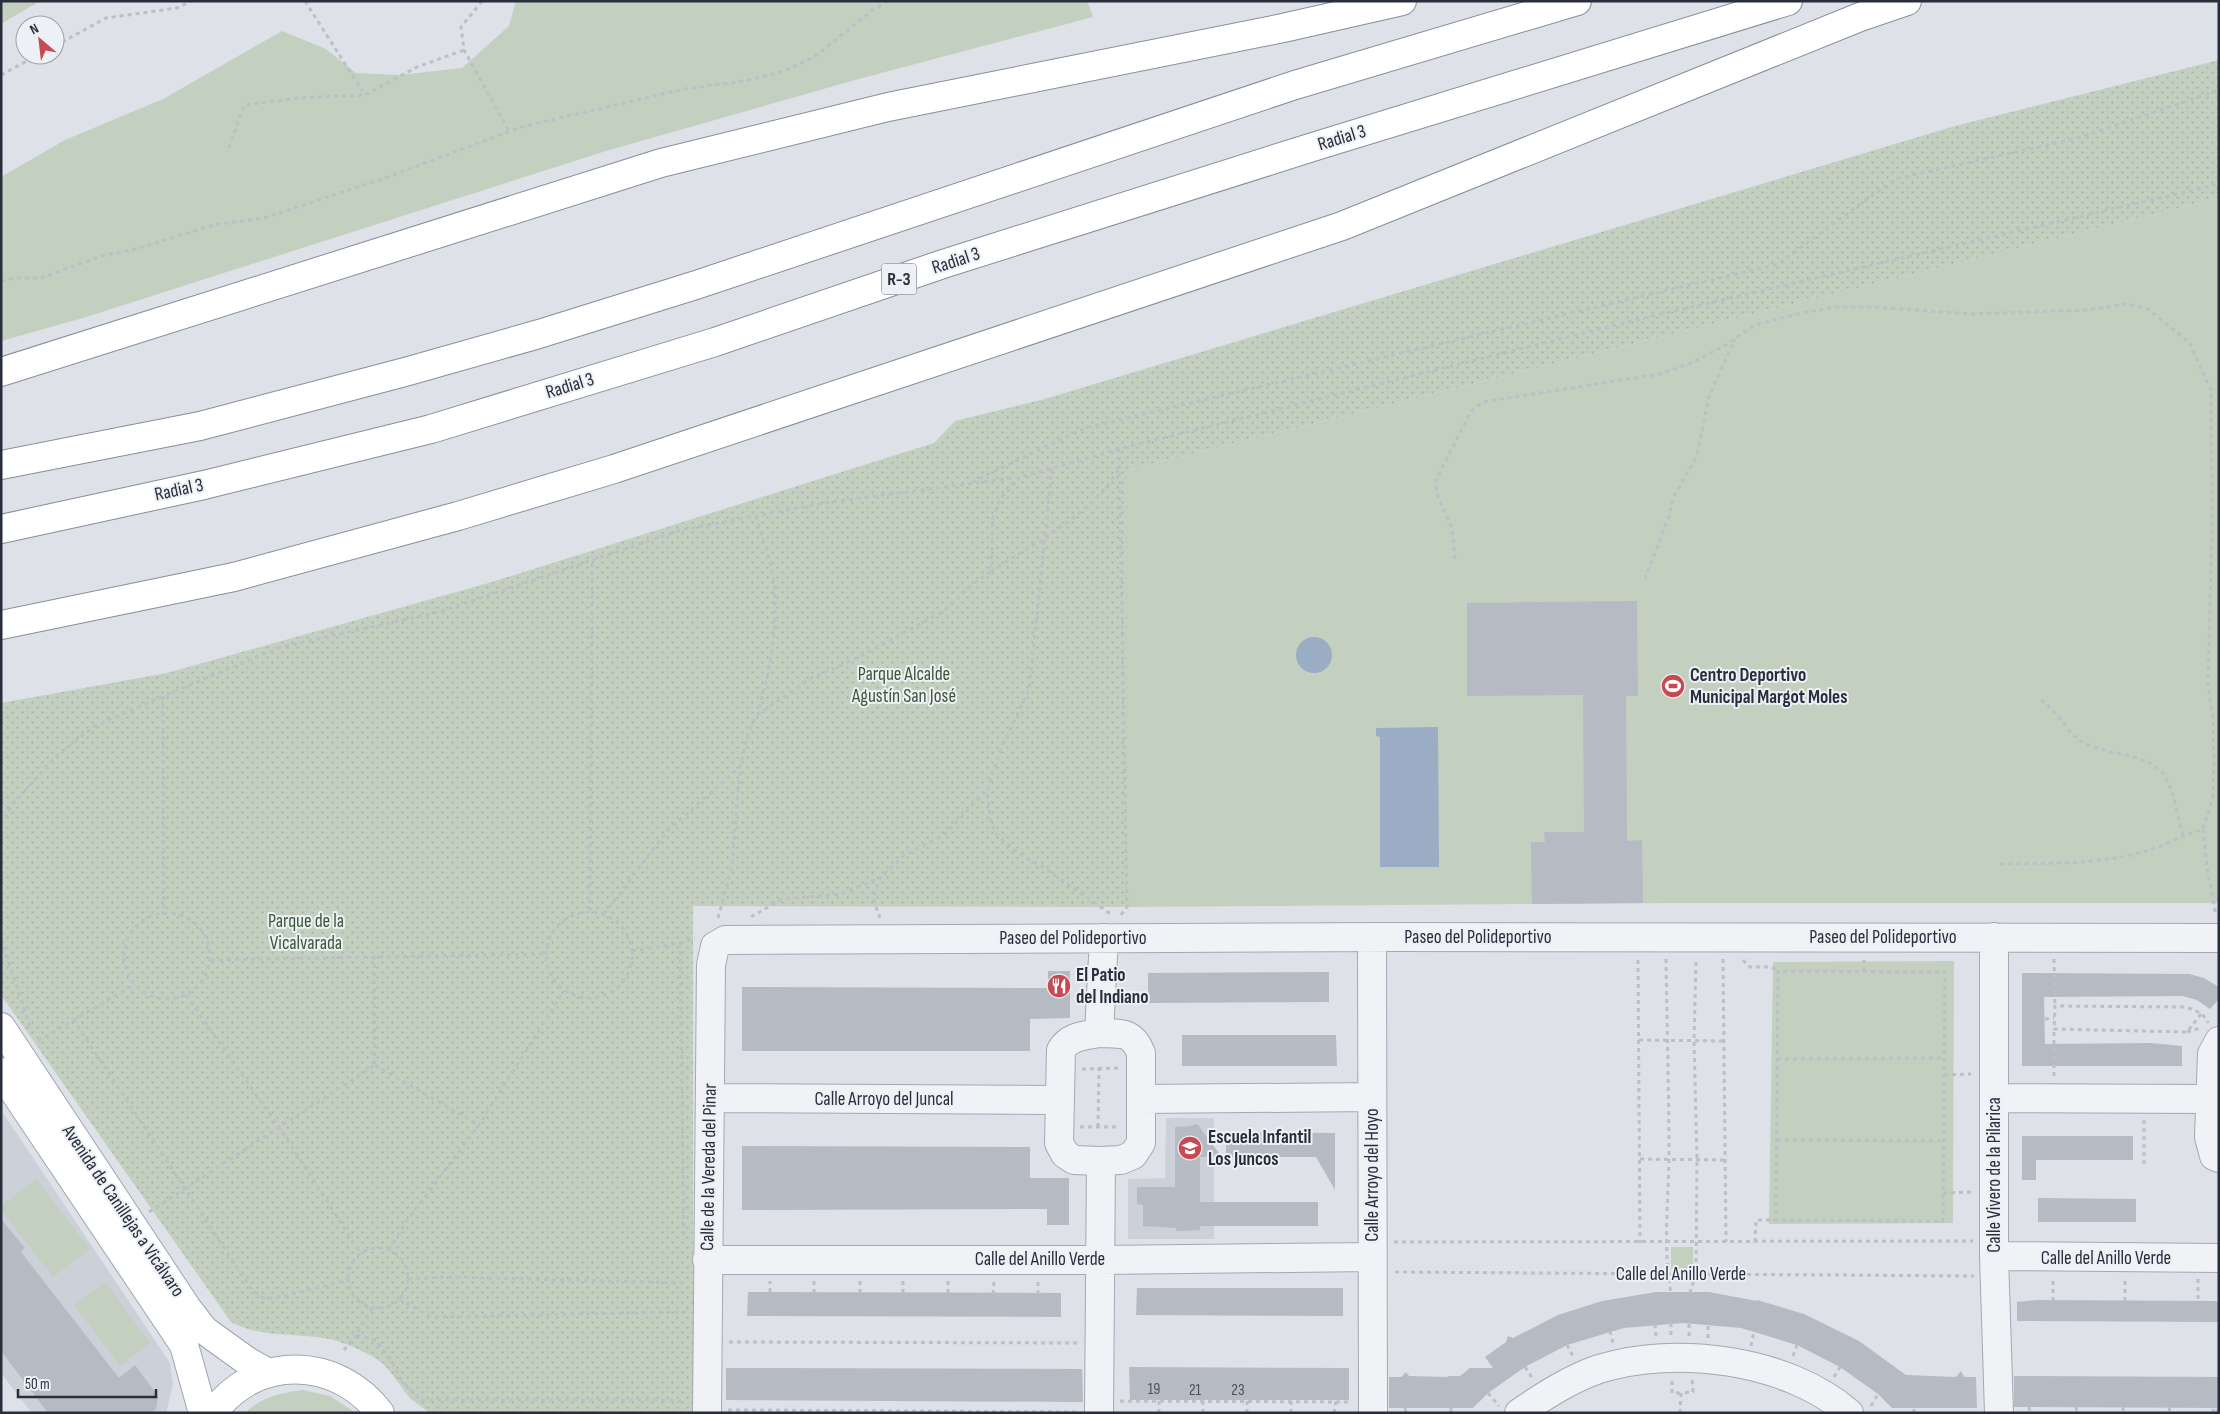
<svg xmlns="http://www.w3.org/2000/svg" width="2220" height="1414" viewBox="0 0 2220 1414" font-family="'Sofia Sans Condensed',sans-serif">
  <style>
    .built { fill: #ccd0d8 }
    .green { fill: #c3d0c0 }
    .park { fill: url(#park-dots) }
    .water { fill: #9bacc5 }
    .building { fill: #b6bac3 }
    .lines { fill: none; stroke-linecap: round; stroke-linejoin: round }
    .minor-casing { stroke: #a4a8b0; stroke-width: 30 }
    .major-casing { stroke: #9ea5b2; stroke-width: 30 }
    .highway-casing { stroke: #868e9c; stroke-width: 30 }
    .path { stroke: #bcbfc5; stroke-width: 3; stroke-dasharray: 4 4; stroke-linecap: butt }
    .minor { stroke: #f0f2f5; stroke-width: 28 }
    .major { stroke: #fff; stroke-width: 28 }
    .highway { stroke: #fff; stroke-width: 28 }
    .labels { text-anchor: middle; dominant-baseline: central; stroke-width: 4; stroke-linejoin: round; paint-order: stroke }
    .number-label { font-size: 16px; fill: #4c515e }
    .shield { fill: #edf0f4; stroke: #636873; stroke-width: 1 }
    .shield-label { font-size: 18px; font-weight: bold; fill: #282e3c }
    .street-label { font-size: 19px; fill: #282e3c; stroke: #edf0f4 }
    .park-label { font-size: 19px; fill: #3a5736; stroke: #edf0f4 }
    .poi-label { font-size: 19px; font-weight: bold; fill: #282e3c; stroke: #edf0f4; text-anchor: start }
  </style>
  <defs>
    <pattern id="park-dots" width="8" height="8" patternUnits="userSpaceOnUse" patternTransform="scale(1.25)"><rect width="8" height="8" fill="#c3d0c0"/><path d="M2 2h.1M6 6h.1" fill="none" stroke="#a8b3a6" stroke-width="1.8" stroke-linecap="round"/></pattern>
  </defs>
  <rect width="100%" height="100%" fill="#dee1e7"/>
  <!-- built -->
  <path class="built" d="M1 1110 170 1363 173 1384 166 1413H32L1 1373Z
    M1166 1118H1214V1239H1128V1179L1165 1178Z"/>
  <!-- green -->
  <path class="green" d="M1 1H40L1 24Z
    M516 1H1087L1093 17 855 80 606 151 83 318 1 341V177L65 140 163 99 282 31 326 49 356 73 399 75 462 68 509 26Z
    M2219 198V903H1670L1127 907V470Z
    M1954 961 1953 1223 1769 1224 1773 962Z
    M36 1179 90 1249 53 1277 1 1210V1206Z
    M1671 1247H1693V1270L1671 1269Z
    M105 1282 150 1343 120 1366 74 1305Z
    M303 1390 330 1396 356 1413H245C261 1397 281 1393 303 1390Z"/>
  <!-- park -->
  <path class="park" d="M2219 60V198L1127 470V907L693 906V1413H430C424 1408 417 1404 411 1399 401 1388 393 1373 382 1363 369 1353 352 1346 337 1341 302 1331 264 1340 231 1322L1 995V703L167 673 492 582 934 443 955 421 1041 400 1955 126Z"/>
  <!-- water -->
  <path class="water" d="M1296 655a18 18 0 1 1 36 0a18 18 0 1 1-36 0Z
    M1438 727 1439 867H1380V737L1376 736V728Z"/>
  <!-- building -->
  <path class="building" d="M1637 601 1638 696H1626L1627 841 1642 840 1643 903 1532 904 1531 842H1545L1544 832H1584L1583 695 1467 696V603Z
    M1048 971H1070V1018L1030 1019V1051H742V987L1048 988Z
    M1329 972V1002L1148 1003V973Z
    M2022 973 2189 974 2204 978 2219 987V999L2210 1009 2197 1000 2182 996 2044 997 2045 1044 2151 1043 2182 1046V1066H2022Z
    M1182 1035H1336L1337 1066H1182Z
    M1197 1124 1222 1157H1200V1202H1318V1226H1200V1230L1176 1231V1228L1143 1226V1205L1137 1204V1187H1175V1127L1190 1126Z
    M1226 1132 1335 1133V1190L1316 1157H1226Z
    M2022 1136H2133V1160H2036V1180H2022Z
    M742 1146 1030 1147V1178H1069V1225H1047V1209L742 1210Z
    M2038 1198 2136 1199V1222H2038Z
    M1 1219 25 1248 21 1252 119 1378 135 1365 158 1396 156 1409 152 1413H48L1 1351Z
    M1137 1288H1343V1316L1136 1315Z
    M748 1292 1061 1293V1317L747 1316Z
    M1656 1292H1709L1757 1301V1300L1804 1314 1859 1341 1906 1375 1956 1377 1961 1371 1964 1377H1976L1977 1408H1892L1878 1394 1840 1367 1797 1345 1741 1328 1683 1323 1624 1328 1567 1345 1525 1367 1488 1393 1473 1408H1389V1377H1401L1406 1372 1409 1376 1447 1377 1448 1376H1460L1470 1368H1493L1485 1357 1506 1342 1508 1336 1513 1338 1558 1315 1602 1301Z
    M2036 1300 2215 1301 2219 1302V1322L2017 1321V1302Z
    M1129 1367 1349 1368V1400H1130Z
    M726 1368 1082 1369 1083 1402 726 1400Z
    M2014 1376 2219 1377V1408L2014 1407Z"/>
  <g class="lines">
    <!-- minor casing -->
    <g class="minor-casing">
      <path id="minor" d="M1372 937 1373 1413
        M1994 937V1256L1999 1413
        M1099 1033C1120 1034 1132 1030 1141 1053V1143L1133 1155 1121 1160 1101 1161 1074 1160 1065 1154 1059 1143 1061 1050C1070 1036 1083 1036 1099 1033Z
        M1099 1033 1104 938
        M2219 1041 2212 1054 2209 1137 2214 1156 2219 1158
        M710 1098 1058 1100
        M1995 1098 2211 1099
        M1142 1099 1372 1097
        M1994 1256 2219 1258
        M707 1260H1100L1372 1257
        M707 1413 711 965 715 946 725 940 1394 937 2219 938
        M1099 1413 1101 1161
        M1519 1413C1544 1396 1570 1379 1599 1369 1675 1345 1787 1359 1849 1413"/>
    </g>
    <!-- major casing -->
    <g class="major-casing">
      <path id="major" d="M1 1027 187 1308 204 1330 247 1361 268 1373
        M1 1072 184 1345 203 1413
        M213 1413C255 1354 337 1356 380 1413"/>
    </g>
    <!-- highway casing -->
    <g class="highway-casing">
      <path id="highway" d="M1 372 661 163 888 107 1283 28 1402 1
        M1 465 200 426 405 372 539 334 696 285 1295 85 1577 1
        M1 529 204 485 431 429 715 342 943 264 1316 146 1788 1
        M1 625 234 577 458 516 614 469 1342 226 1860 17 1907 1"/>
    </g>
    <!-- path -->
    <path class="path" d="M305 1 365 95 417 67 464 50
      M482 1 461 27 464 50 509 131
      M55 46 106 18 177 8 191 1
      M1 75 38 55
      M229 148 244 105 298 98 364 95
      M1 281 17 278H41L104 255 133 250 213 225 264 218 385 178 521 127 684 89 744 81 782 72 814 57 873 10 888 1
      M1119 449 1127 907 1120 916
      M1052 468 1029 690 1000 751 987 791 991 822 997 835 1018 853 1043 867 1112 915
      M972 482 1085 428 1778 264 1895 179 2078 138 2219 90
      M756 516C761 536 770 556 773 576 780 623 770 668 758 714
      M1455 559 1452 528 1438 497 1435 482 1471 411 1483 402 1660 374 1691 363 1726 345 1755 325 1801 313 1837 307H1872L1972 314 2086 310 2127 304 2148 309 2189 342 2211 390 2212 526 2208 685 2213 719 2214 762 2213 796 2203 829C2186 834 2170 843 2153 849 2104 865 2051 863 2000 864
      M991 571C1031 546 1096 511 1118 470
      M1645 579 1669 516 1673 498 1697 456 1709 396 1735 339
      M163 696 164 913
      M2041 700C2056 711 2065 728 2078 739 2103 758 2153 750 2167 780 2175 797 2178 818 2183 836
      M1 825 12 805 56 756 95 726 163 696 281 647 439 612 681 530 830 502 1021 477 1119 449 1632 321 2219 184
      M2203 829 2207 868 2216 916
      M590 911 592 560
      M546 955a43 43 0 1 1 86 0a43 43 0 1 1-86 0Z
      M124 956a43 43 0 1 1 86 0a43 43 0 1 1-86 0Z
      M604 914 667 831 740 767 748 734 757 715 810 679 863 655 944 611 972 585 991 571 993 517 1001 498 1020 478
      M751 917 782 899 841 894 879 878
      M718 918 732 867 740 767
      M880 918 873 898 880 878 902 857 944 835 986 791
      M1 939 30 1027
      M680 943 684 1240
      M632 951 680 943 695 938
      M374 956 375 1065
      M1666 959C1667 1026 1669 1094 1669 1161 1668 1205 1663 1250 1671 1293
      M1723 959 1726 1242
      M2054 959 2055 1006
      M211 960 545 954
      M1638 960 1640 1243
      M1743 960 1750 967H1772L1778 971
      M1864 971V960
      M186 995 279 1127 361 1254
      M2201 1014 2187 1032 2054 1029 2055 1006 2186 1007C2196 1011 2204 1013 2208 1023
      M73 1019 252 1290 265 1299 284 1296 348 1280
      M2045 1019 2054 1018
      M2187 1032 2200 1028
      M1639 1040 1724 1041
      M38 1041 135 984
      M1777 1059 1944 1058
      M375 1065 479 1125
      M1082 1069 1120 1068
      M1944 1075 1971 1074
      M2054 1076V1029
      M1080 1127H1119
      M1098 1127 1099 1068
      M1777 1140 1943 1141
      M1640 1159 1725 1160
      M2144 1164V1120
      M1943 1193 1972 1192
      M149 1212 375 1065
      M1394 1242 1973 1241
      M1755 1242 1756 1220 1943 1221 1945 972 1778 971 1776 1219
      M348 1278a30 30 0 1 1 60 0a30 30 0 1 1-60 0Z
      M389 1250 406 1222 479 1125 564 991
      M1395 1272 1974 1276
      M408 1279 445 1277 687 1283
      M2198 1279V1301
      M860 1281V1293
      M903 1281V1293
      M770 1292V1281
      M814 1293V1281
      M948 1293V1281
      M1690 1293 1696 1273 1697 1159 1694 1041 1696 960
      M993 1294 994 1282
      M1038 1294V1282
      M399 1299 432 1317 687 1312
      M2053 1301V1279
      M2125 1301V1279
      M372 1308 356 1335 376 1340 391 1360 401 1380 421 1400H670L685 1402
      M1671 1323V1337
      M1655 1324 1656 1336
      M1610 1331 1613 1343
      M1689 1336V1324
      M1708 1338V1324
      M729 1342 1078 1343
      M1567 1345 1573 1356
      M1751 1346 1754 1331
      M344 1350 356 1335
      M1793 1356 1797 1345
      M1525 1367 1533 1379
      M1834 1377 1840 1367
      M1672 1381V1393H1681
      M1488 1393 1499 1406
      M1120 1401 1351 1402
      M1871 1406 1878 1394
      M2029 1407 2030 1413
      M2076 1407 2077 1413
      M2123 1407V1413
      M2169 1407 2170 1413
      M1405 1408 1406 1413
      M1451 1408V1413
      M728 1410 1077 1412
      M1159 1413V1400
      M1203 1413V1401
      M1247 1413V1401
      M1291 1413V1401
      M1334 1413 1336 1401
      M1680 1413 1681 1393 1693 1392 1692 1379
      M1914 1413V1407
      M2213 1413V1408
      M2217 1413V1408"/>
    <!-- minor -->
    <use href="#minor" class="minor"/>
    <!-- major -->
    <use href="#major" class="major"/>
    <!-- highway -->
    <use href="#highway" class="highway"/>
  </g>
  <!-- icons -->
  <defs>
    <g id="stadium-disc" transform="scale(1.25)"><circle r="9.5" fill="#c54a54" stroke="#edf0f4"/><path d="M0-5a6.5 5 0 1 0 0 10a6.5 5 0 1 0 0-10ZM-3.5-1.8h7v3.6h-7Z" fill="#fff"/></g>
    <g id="restaurant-disc" transform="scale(1.25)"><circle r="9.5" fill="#c54a54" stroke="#edf0f4"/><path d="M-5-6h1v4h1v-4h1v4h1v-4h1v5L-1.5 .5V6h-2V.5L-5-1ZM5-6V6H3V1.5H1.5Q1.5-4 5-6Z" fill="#fff"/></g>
    <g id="school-disc" transform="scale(1.25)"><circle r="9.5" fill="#c54a54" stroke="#edf0f4"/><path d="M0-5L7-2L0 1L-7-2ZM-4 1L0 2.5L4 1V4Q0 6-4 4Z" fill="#fff"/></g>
  </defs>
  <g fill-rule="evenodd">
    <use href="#stadium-disc" x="1673" y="686"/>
    <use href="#restaurant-disc" x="1059" y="986"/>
    <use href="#school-disc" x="1190" y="1148"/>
  </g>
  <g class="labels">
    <!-- number labels -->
    <g class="number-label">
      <text x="1154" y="1389">19</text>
      <text x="1195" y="1390">21</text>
      <text x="1238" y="1390">23</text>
    </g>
    <!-- shield labels -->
    <rect class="shield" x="881.5" y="263.5" width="35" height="31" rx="4"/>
    <g class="shield-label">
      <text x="899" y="279">R-3</text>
    </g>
    <!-- street labels -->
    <g class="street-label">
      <text transform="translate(1342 138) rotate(-17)">Radial 3</text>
      <text transform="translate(956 261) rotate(-18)">Radial 3</text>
      <text transform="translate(570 386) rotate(-17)">Radial 3</text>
      <text transform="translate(179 490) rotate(-12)">Radial 3</text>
      <text x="1478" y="937">Paseo del Polideportivo</text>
      <text x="1883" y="937">Paseo del Polideportivo</text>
      <text x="1073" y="938">Paseo del Polideportivo</text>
      <text x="884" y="1099">Calle Arroyo del Juncal</text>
      <text transform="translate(709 1167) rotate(-89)">Calle de la Vereda del Pinar</text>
      <text transform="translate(1372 1175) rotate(-90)">Calle Arroyo del Hoyo</text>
      <text transform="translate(1994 1175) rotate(-90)">Calle Vivero de la Pilarica</text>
      <text transform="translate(123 1211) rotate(56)">Avenida de Canillejas a Vicálvaro</text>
      <text x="2106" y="1258">Calle del Anillo Verde</text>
      <text x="1040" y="1259">Calle del Anillo Verde</text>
      <text x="1681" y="1274">Calle del Anillo Verde</text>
    </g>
    <!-- park labels -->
    <g class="park-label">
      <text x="904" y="674">Parque Alcalde<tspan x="904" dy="22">Agustín San José</tspan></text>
      <text x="306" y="921">Parque de la<tspan x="306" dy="22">Vicalvarada</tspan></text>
    </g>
    <!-- poi labels -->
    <g class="poi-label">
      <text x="1690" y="675">Centro Deportivo<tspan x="1690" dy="22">Municipal Margot Moles</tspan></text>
      <text x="1076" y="975">El Patio<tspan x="1076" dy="22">del Indiano</tspan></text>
      <text x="1208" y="1137">Escuela Infantil<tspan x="1208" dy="22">Los Juncos</tspan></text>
    </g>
  </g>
  <!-- border -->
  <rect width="2220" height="1414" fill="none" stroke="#282e3c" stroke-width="5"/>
  <!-- north arrow -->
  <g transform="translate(40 40) rotate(332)"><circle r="24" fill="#edf0f4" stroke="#9ea2aa"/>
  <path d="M0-4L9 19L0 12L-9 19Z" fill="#c54a54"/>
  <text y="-8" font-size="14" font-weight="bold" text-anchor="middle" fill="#282e3c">N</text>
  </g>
  <!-- scale -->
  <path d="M18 1389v8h138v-8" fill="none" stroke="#282e3c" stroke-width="2.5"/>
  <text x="25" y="1389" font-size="15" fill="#282e3c" stroke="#edf0f4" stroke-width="4" paint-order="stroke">50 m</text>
</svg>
